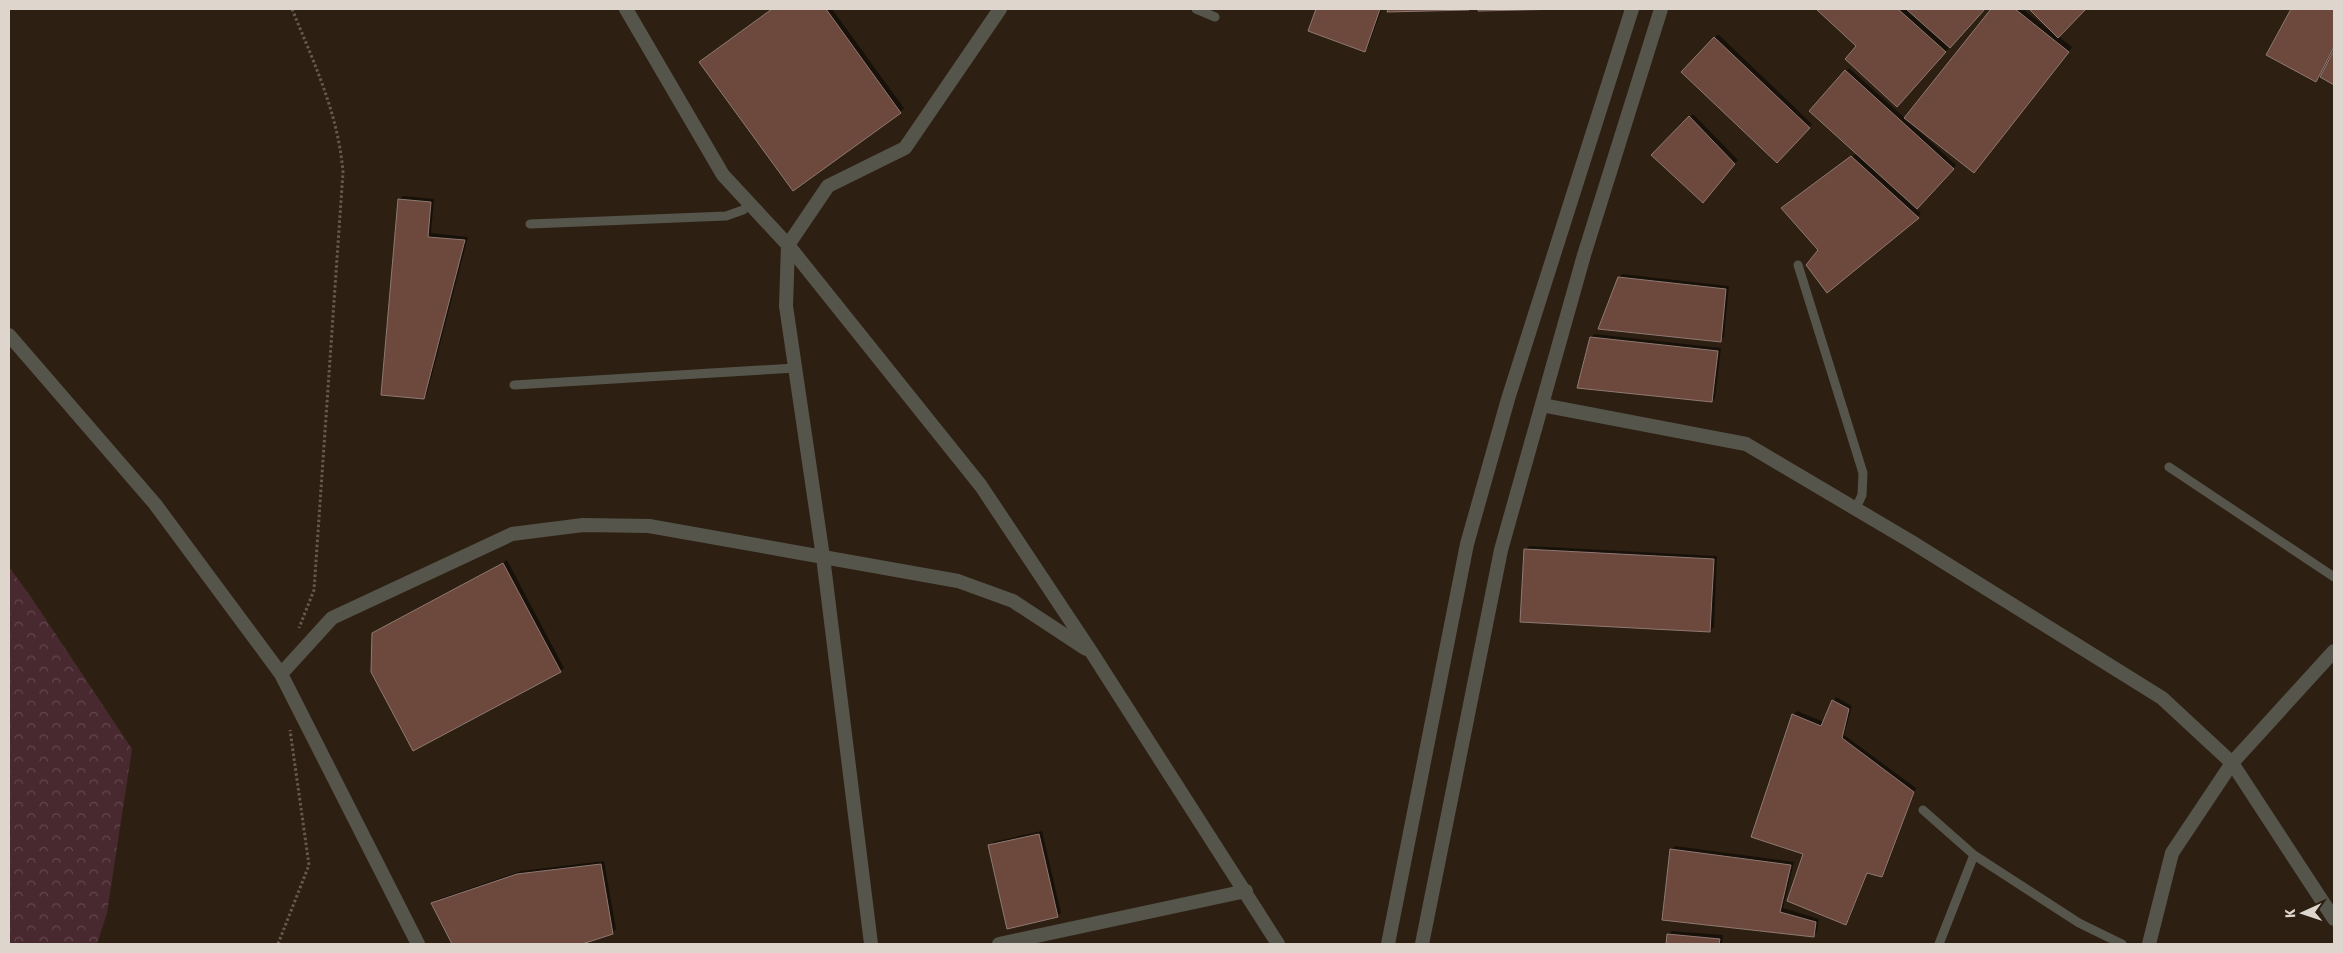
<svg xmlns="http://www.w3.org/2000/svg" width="2343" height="953" viewBox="0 0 2343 953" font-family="'Fira Sans',sans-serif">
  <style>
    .forest { fill: url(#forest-crowns) }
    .shadow { fill: #0007 }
    .building { fill: #6c483d; stroke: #907972 }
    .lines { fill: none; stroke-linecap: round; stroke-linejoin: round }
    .path { stroke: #665a4e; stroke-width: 3; stroke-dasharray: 2.5 2.5; stroke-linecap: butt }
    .service { stroke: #56554c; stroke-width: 9 }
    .minor { stroke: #56554c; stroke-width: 14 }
    .tertiary { stroke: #56554c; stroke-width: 14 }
  </style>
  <defs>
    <pattern id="forest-crowns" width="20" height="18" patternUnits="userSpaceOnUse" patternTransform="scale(1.25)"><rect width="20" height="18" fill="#48292f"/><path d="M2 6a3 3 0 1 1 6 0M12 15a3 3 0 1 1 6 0" fill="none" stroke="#62474c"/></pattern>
  </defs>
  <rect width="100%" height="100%" fill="#2d2012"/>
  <!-- forest -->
  <path class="forest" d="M9 567 31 597 132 749 107 913 97 944H9Z"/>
  <!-- shadow -->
  <path class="shadow" d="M772 9H832L904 108 900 112 700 62Z
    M1318 9H1382L1368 47 1365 51 1310 31Z
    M1389 9H1468L1389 10Z
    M1817 9H1984L1897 105 1858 46Z
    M1992 9H2023L2049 30 2050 28 2030 9H2084L2058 36 2072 47 1977 168 1918 128 1917 129 1956 165 1916 209 1921 213 1918 217 1819 250 1786 205 1857 153 1846 71 1849 68 1906 119Z
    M2292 9H2334V84L2320 76 2316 80 2268 54Z
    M1718 34 1812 124 1777 161 1683 72Z
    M1693 114 1738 160 1706 197 1653 155Z
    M403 196 434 199 431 233 468 237 427 394 424 397 399 200Z
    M1622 274 1729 286 1724 337 1720 341 1619 278Z
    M1595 334 1721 348 1715 398 1712 401 1591 337Z
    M1529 546 1717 556 1714 627 1710 631 1526 550Z
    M507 560 564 668 560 671 373 634Z
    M1836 697 1852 706 1844 735 1916 788 1885 872 1881 876 1868 872 1849 920 1845 923 1804 853 1793 715 1797 711 1824 722Z
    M1042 831 1061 913 1057 916 990 846 993 842Z
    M1675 846 1794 862 1783 908 1819 919 1817 932 1813 936 1671 850Z
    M604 861 616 929 612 933 578 944H454L433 904 436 900 521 871Z
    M1672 931 1723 935 1722 944H1668L1669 934Z"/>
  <!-- building -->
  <path class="building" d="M772 9H826L901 113 793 191 699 62Z
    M1316 9H1380L1365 52 1308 31Z
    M1388 9H1469V10L1387 12Z
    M1478 9H1565L1478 11Z
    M1816 9H1898L1946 52 1897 107 1845 59 1856 46Z
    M1906 9H1985L1950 48Z
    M1991 9H2015L2069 52 1974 173 1904 118Z
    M2029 9H2086L2058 38Z
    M2291 9H2334V47L2316 82 2266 55Z
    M1714 37 1810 128 1777 163 1681 72Z
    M2334 50V85L2320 77Z
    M1845 70 1954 169 1917 209 1809 111Z
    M1689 116 1735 164 1703 203 1651 155Z
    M1851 156 1919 218 1827 293 1806 265 1818 250 1781 208Z
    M398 199 431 202 428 237 465 240 424 399 381 395Z
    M1618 277 1726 289 1721 342 1598 329Z
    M1590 337 1718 351 1712 402 1577 388Z
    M1524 549 1714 559 1710 632 1520 622Z
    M503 563 561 672 413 751 371 672 372 633Z
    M1832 700 1849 709 1842 738 1914 792 1882 877 1867 873 1846 925 1787 901 1803 854 1751 837 1792 714 1821 726Z
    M1039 834 1058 917 1007 929 988 845Z
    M1670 849 1791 865 1780 912 1816 922 1814 937 1662 920Z
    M601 864 613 934 582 944H452L431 903 517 874Z
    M1667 934 1720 939 1719 944H1666Z"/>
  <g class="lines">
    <!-- path -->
    <path class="path" d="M292 9C314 63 338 113 343 172L314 590 299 628
      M278 944 309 865 290 730"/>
    <!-- service -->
    <path class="service" d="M1196 9 1215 17
      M530 224 726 216 743 210 750 204
      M1798 265 1863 473 1862 495 1855 510
      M514 385 795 368
      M2169 467 2334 577
      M1923 810 1974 855 2079 923 2122 944
      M1939 944 1974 855"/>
    <!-- minor -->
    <path class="minor" d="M626 9 723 175 788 245 981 486 1092 653 1278 944
      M9 335 155 504 281 674 418 944
      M1542 405 1746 444 1910 541 2162 698 2232 763 2334 919
      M281 674 332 618 512 534 583 525 649 526 958 581 1013 601 1086 649
      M871 944 823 557 786 306 788 245 828 186 905 148 1000 9
      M999 944 1246 891
      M2149 944 2172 853 2232 763 2334 651"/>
    <!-- tertiary -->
    <path class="tertiary" d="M1388 944 1467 544 1508 399 1632 9
      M1422 944 1501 550 1584 255 1661 9"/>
  </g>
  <!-- border -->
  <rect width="2343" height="953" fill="none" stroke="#ded6cd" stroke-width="20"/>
  <!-- north arrow -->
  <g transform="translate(2303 913) rotate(267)" stroke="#2d2012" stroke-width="4" paint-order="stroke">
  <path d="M0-4L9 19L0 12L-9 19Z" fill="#ded6cd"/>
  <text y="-8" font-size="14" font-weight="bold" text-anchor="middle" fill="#ded6cd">K</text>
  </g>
</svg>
